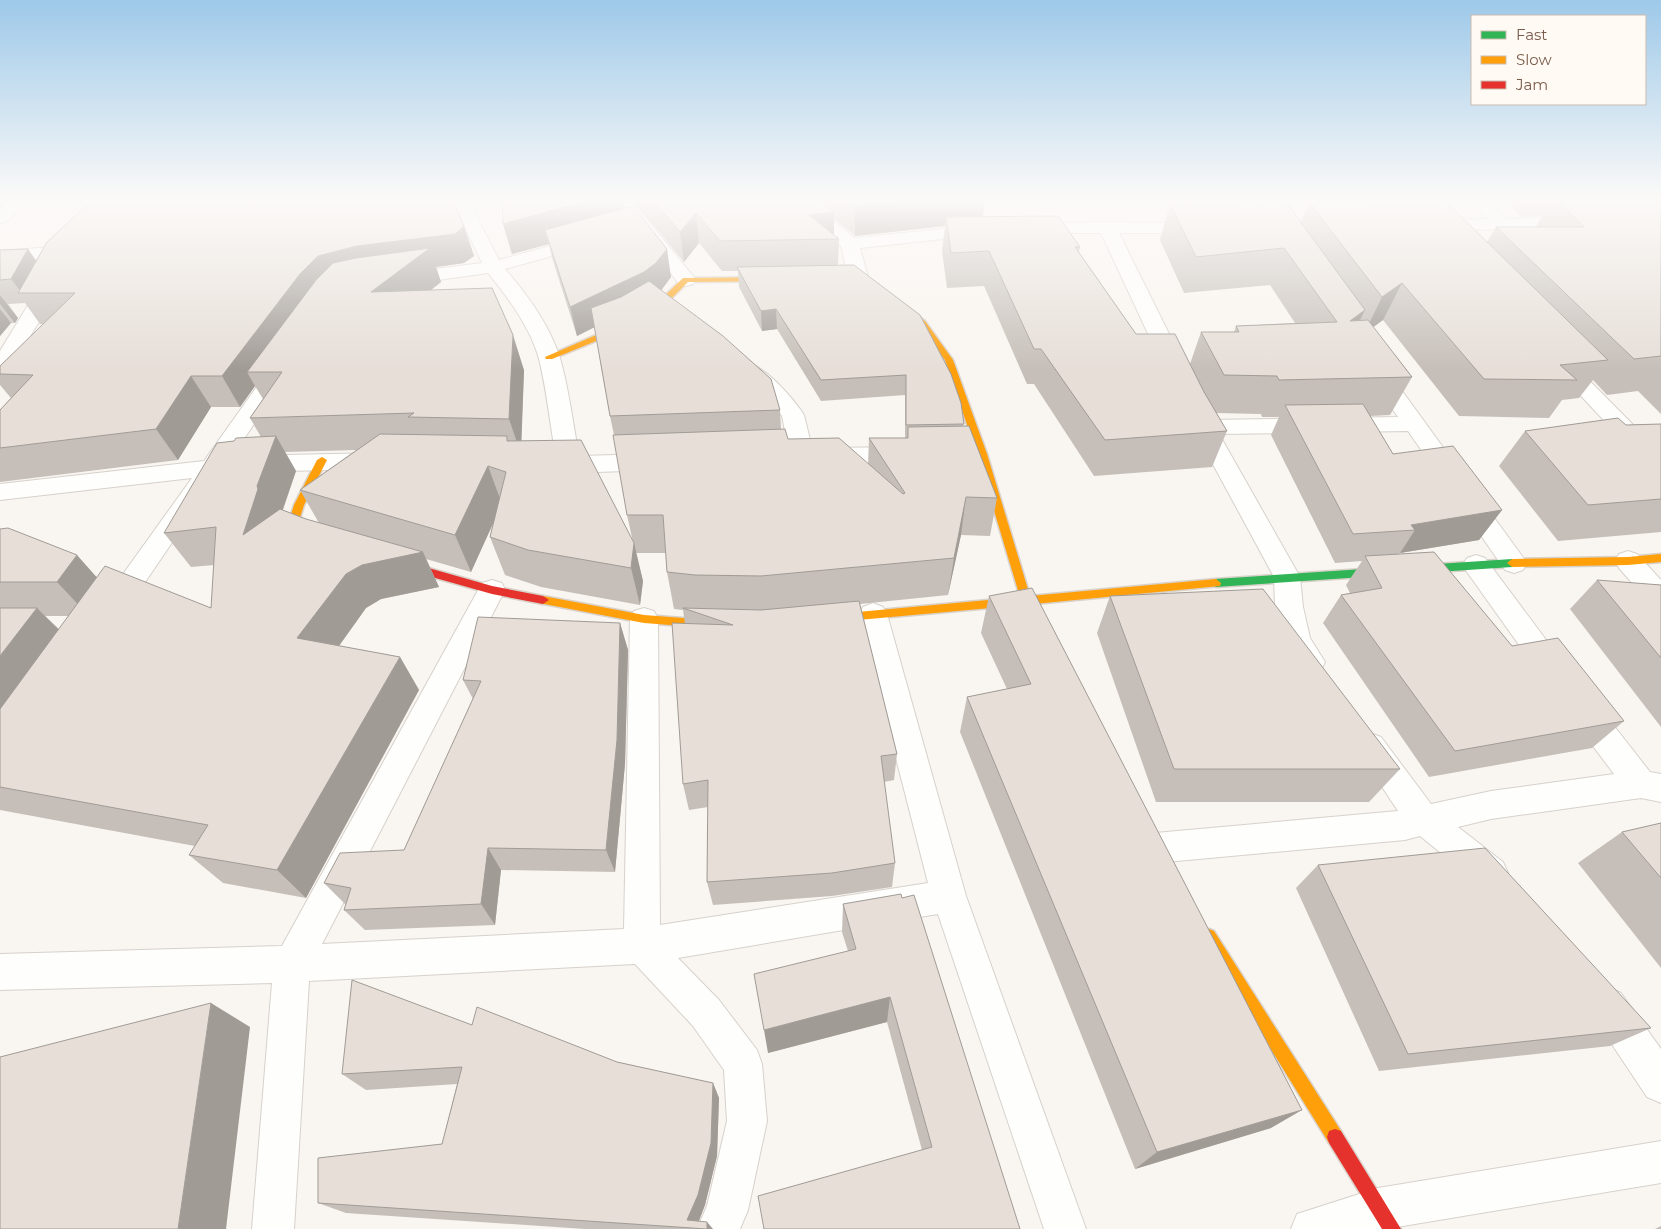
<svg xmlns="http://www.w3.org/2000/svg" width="1661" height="1229" viewBox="0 0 1661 1229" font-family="Montserrat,sans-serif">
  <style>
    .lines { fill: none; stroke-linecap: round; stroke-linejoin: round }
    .street-casing { stroke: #d7d1cb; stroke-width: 2 }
    .fast-casing { stroke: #d9d2cb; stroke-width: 3 }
    .slow-casing { stroke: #d9d2cb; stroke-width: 3 }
    .jam-casing { stroke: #d9d2cb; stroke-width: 3 }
    .street { fill: #fefefd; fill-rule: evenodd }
    .fast { fill: #30b455; fill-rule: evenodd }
    .slow { fill: #ff9f0a; fill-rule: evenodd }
    .jam { fill: #e5322d; fill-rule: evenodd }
    .wall { fill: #c6bfb9; fill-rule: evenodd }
    .shaded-wall { fill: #a19b96 }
    .building { fill: #e6ded7; stroke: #a19b96 }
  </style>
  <rect width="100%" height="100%" fill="#f9f5f0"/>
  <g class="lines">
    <!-- street casing -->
    <g class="street-casing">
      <path id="street" d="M12 198H31L6 222 0 223V209Z
        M451 198H467L499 260 586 236 592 237 595 241 592 245 505 269C527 294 550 326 560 358 569 389 573 424 579 456L654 454 662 456 666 462 662 468 654 470 569 473 549 471 545 465 549 459 556 457C550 425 547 391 539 359 531 329 508 297 488 273L403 285 396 283 393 279 396 275 403 273 482 263Z
        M612 198H629L693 276 696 280 693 284 686 286 679 284Z
        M787 198H805L854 238 980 225 986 226 989 230 986 234 980 235 860 248 868 277 865 281 858 283 851 281 848 277 841 246Z
        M1251 198H1267L1291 235 1288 239 1282 240 1276 239Z
        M1467 198H1485L1507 219 1575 217 1581 218 1584 222 1581 226 1575 227 1433 231 1427 230 1424 226 1427 222 1433 221 1488 219Z
        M1107 222 1200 223 1206 224 1209 228 1206 232 1200 233H1119L1186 368 1183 373 1175 374 1167 373 1164 368 1101 233H1028L1022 232 1019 228 1022 224 1028 223Z
        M66 246 73 248 75 252 73 256 0 263V251Z
        M51 277 58 279 61 283 47 309 8 372 0 373V351L44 279Z
        M1560 356 1567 358 1661 453V475L1653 473 1553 366 1549 362 1553 358Z
        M283 360 291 361 294 366 230 459 284 455 379 453 387 455 391 461 387 467 379 469 284 471 218 475 122 616 112 619 102 616 98 609 192 478 0 500V484L204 461 275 361Z
        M746 362C766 367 793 398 804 415L813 452 822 448 907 447 915 450 919 455 915 460 907 463 822 464 814 461 812 459 810 461 802 464 794 461 790 456 782 416 767 398 735 368 738 363Z
        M1376 365 1384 366 1527 563 1523 570 1514 573 1505 570 1408 431 1219 434 1300 577 1303 607 1310 638 1325 662 1321 670 1311 673 1301 670 1283 640 1275 607 1274 577 1189 420 1192 415 1200 413 1208 415 1211 420 1398 417 1365 371 1368 366Z
        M1628 551 1637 554 1661 580V608L1651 605 1619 568 1615 561 1619 554Z
        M1476 555 1485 558 1564 664 1568 672 1564 680 1554 684 1544 680 1467 572 1463 565 1467 558Z
        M492 580 502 583 505 590 322 944 624 929 630 619 634 611 644 608 654 611 658 619 660 925 928 883 859 614 863 607 873 603 883 607 887 614 966 896 1086 1229H1044L938 914 678 958 719 1000 757 1050 762 1064 767 1121 748 1210 740 1229H697L707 1206 727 1121 724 1070 693 1026 635 964 309 981 294 1229H252L272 983 0 990V954L282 946 482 583Z
        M1582 696 1593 699 1650 772 1661 774V802L1641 798 1491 819 1458 827 1503 862 1508 873 1503 884 1491 889 1479 884 1420 836 1405 840 1155 863 1143 859 1138 848 1143 837 1155 833 1398 811 1355 746 1359 737 1370 733 1381 737 1431 804 1491 791 1614 774 1571 717 1567 708 1571 699Z
        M1608 987 1621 993 1661 1049V1103L1647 1097 1595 1019 1589 1006 1595 993Z
        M1661 1141V1183L1385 1229H1291L1297 1214 1378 1188Z"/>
    </g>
    <!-- fast casing -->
    <g class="fast-casing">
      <path id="fast" d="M1512 559 1517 563 1512 567 1216 587 1211 583 1216 579Z"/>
    </g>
    <!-- slow casing -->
    <g class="slow-casing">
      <path id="slow" d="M777 277 781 279 780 281 688 282 663 307 623 330 552 359H546L545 357 617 326 657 303 683 278Z
        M897 305H903L925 321 953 360 987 454 1030 596 1216 579 1221 583 1220 586 1034 604 1040 615 1038 618H1030L1023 605 825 623 821 622 819 619 821 616 825 615 1020 597 977 454 945 360 919 325 897 309Z
        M322 457 327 460 304 505 299 521C308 533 316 530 323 538L322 541C308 544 296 532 289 521L294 505 317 460Z
        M1661 554V562L1628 565 1512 567 1507 563 1512 559 1628 557Z
        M543 596 644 615 722 621 726 622 728 625 726 628 722 629 644 623 539 603 537 600 539 597Z
        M1209 929 1214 931 1341 1131 1343 1137 1341 1143 1335 1145 1329 1143 1204 941 1202 936 1204 931Z"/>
    </g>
    <!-- jam casing -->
    <g class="jam-casing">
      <path id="jam" d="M397 559 492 586 543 596 549 600 543 604 492 594 393 566 392 563Z
        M1335 1129 1341 1131 1401 1229H1382L1329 1143 1327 1137 1329 1131Z"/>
    </g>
    <!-- street -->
    <use href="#street" class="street"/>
    <!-- fast -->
    <use href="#fast" class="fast"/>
    <!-- slow -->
    <use href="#slow" class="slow"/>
    <!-- jam -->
    <use href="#jam" class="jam"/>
  </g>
  <!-- wall -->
  <path class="wall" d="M623 198 625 208 671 277 661 290 780 410 781 429 788 439 868 464 869 438H905V395L821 401 777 329 762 331 739 287 738 271H722L699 243 684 262 630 198H985L983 217 1080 247 1079 252 1136 334 1190 364 1201 332H1234L1236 326 1295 323 1270 285 1184 293 1160 240 1170 204 1301 222 1309 202 1487 242 1496 227H1536L1542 216 1521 217 1504 198H1661V414L1638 391 1607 395 1593 380 1579 398 1562 400 1549 418 1459 416 1383 320 1373 327 1412 377 1390 415 1370 416 1393 454 1502 510 1479 540 1400 553 1399 554 1512 646 1624 721 1592 748 1429 777 1323 623 1341 595 1350 593 1346 585 1362 561 1335 563 1271 435 1279 417H1262L1261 414 1216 413 1227 431 1212 467 1094 476 1034 384H1027L984 286 947 288 942 251 945 226 855 236 834 219V235L839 239 838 266 964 424 963 426 997 498 990 536 961 535 948 595 860 604 897 754 894 780 884 782 895 863 892 887 832 896 713 905 707 882 708 807 689 810 683 784 685 624 683 610 674 609 667 572 666 553H636L643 581 640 605 541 587 505 575 490 537 493 523 471 572 426 559 439 587 381 599 366 608 339 646 400 657 419 690 306 898 223 883 189 855 195 846 0 810V529L97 577 211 608 214 565 191 567 164 533 261 437 250 418 263 399 255 386 240 407H211L178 460 0 482V410L11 398 0 385V366L43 324H40L25 303 8 304 18 318 15 323H11L0 336V250L28 249 36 261 464 226 474 256 464 263 436 267 441 282 431 290 524 370 521 441 633 542 627 515 614 435 610 416 594 327 577 336 552 258 549 244 512 254 503 224ZM356 450 300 490 319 523 306 519 283 510 296 471 285 452ZM45 616H68L59 629Z
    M1661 424V532L1558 541 1499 466 1525 431 1626 425Z
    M1597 580 1661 585V727L1570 609Z
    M989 596 1271 1128 1135 1169 960 732 967 697 1007 689 981 633Z
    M1110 596 1400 769 1369 802H1156L1097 633Z
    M620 623 628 650 625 764 615 872 501 870 495 925 365 930 344 910 346 904H345L324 883 404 850 473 699 463 680Z
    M1661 823V968L1578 863 1622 832Z
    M1318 865 1651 1028 1610 1046 1379 1071 1296 888Z
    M902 898 1020 1229 922 1150 887 1022 768 1053 848 951 842 932 843 904Z
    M472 1025 617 1062 713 1083 719 1098 717 1156 705 1205 699 1221 713 1229H585L346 1213 318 1203 442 1144 457 1084 366 1090 342 1074Z
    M1661 1226V1229H1655Z"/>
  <!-- shaded-wall -->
  <path class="shaded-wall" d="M0 198H9L0 208Z
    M597 198H623L627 221 545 230 549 244 512 254 503 224Z
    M931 198H985L982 222 946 217 945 226 855 236V206Z
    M834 212V239L809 215Z
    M696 213 699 243 684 262 680 232Z
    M464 226 474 256 464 263 436 267 441 282 385 326 247 372 255 386 240 407 222 376 300 274 318 256 357 246Z
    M28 249 44 272 22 293 11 279Z
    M667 249 671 277 660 292 649 300 577 336 570 307Z
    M1402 283 1383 320 1364 334 1382 297Z
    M0 295 18 318 15 323 0 304Z
    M0 309 11 323 0 336Z
    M776 309 777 329 762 331 761 311Z
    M1365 310 1347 347 1350 321Z
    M513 335 524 370 521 454 509 419Z
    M191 376 211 407 178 460 156 429Z
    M276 436 296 471 279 520 243 535 257 486Z
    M488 466 502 504 471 572 455 535Z
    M966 497 961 535 948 595 954 558Z
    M1502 510 1479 540 1400 553 1415 530 1411 525Z
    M634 543 643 581 640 605 631 568Z
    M423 552 439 587 381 599 366 608 321 671 297 638 346 574 362 565Z
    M77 555 108 590 89 616 57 582Z
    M37 608 71 642 0 740V656Z
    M620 623 628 650 625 764 615 872 606 850Z
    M400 657 419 690 306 898 277 870Z
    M488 848 501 870 495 925 481 904Z
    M890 997 887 1022 768 1053 764 1030Z
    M211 1003 250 1027 226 1229H178Z
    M713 1083 719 1098 717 1156 705 1205 696 1228 687 1220Z
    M1302 1110 1271 1128 1135 1169 1157 1152Z
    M707 1222 713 1229H707Z"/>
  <!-- building -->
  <path class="building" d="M95 198H452L464 226 455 234 357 246 318 256 300 274 222 376H191L156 429 0 448V410L33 375 0 374V366L75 293H18L47 242Z
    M502 198H597L503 224Z
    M651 198H817L834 212 809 215 839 239 720 241 696 213 680 232Z
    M845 198H931L855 206Z
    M1555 198H1653L1661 206V356L1634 359 1496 227H1584Z
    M1443 199 1608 360 1560 365 1577 380 1484 379 1402 283 1382 297 1309 202Z
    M1286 202 1365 310 1350 321 1368 320 1412 377 1279 380 1277 376 1224 375 1201 332H1239L1236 326 1337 322 1284 248 1196 257 1170 204Z
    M633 206 667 249 656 263 644 272 570 307 545 230Z
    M1058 216 1080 247H1075L1136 334H1175L1204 392 1227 431 1105 440 1041 349H1034L989 251 951 253 946 217Z
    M430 248 371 292 492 288 513 335 509 419 408 417 414 413 250 418 282 372H247L316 280 333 263 356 258Z
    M28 249 11 279 0 280V250Z
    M854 265 920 315 951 374 961 403 964 424 906 425V375L821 380 776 309 761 311 737 267Z
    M649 281 723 336 771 379 780 410 610 416 591 308 621 297Z
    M1363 404 1393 454 1453 446 1502 510 1411 525 1415 530 1353 534 1285 405Z
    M1618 418 1626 425 1661 424V499L1588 505 1525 431Z
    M969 426 997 498 966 497 954 558 761 576 695 575 667 572 663 515H627L613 435 785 429 788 439 839 438 903 494 905 493 869 438H908V427Z
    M380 434 507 436V441L581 440 634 543 631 568 528 550 490 537 506 472 488 466 455 535 300 490Z
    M276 436 257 486 258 489 243 535 280 509 306 519 423 552 362 565 346 574 297 638 400 657 277 870 189 855 208 825 0 787V709L105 566 211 608 216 527 164 533 217 443 234 441 236 438Z
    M8 528 77 555 57 582H0V529Z
    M1434 552 1512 646 1558 638 1624 721 1455 751 1341 595 1382 588 1365 556Z
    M1597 580 1661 585V658Z
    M1032 588 1302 1110 1157 1152 967 697 1031 684 989 596Z
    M1263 589 1400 769H1174L1110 596Z
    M859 601 897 754 881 756 895 863 832 873 707 882 708 780 683 784 672 623 733 625 683 608 761 610Z
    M0 608H37L0 656Z
    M478 617 620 623 617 740 606 850 488 848 481 904 344 910 351 888 324 883 340 853 404 850 481 681 463 680Z
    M1661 823V878L1622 832Z
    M1485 848 1651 1028 1408 1054 1318 865Z
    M901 894 902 898 914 895 1020 1229H764L758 1196 932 1147 890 997 764 1030 754 974 856 949 843 904Z
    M352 980 472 1025 477 1007 617 1062 713 1083 711 1143 698 1195 687 1220 707 1222V1229L318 1203V1158L442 1144 462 1067 342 1074Z
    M211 1003 178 1229H0V1057Z"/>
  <!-- sky -->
  <linearGradient id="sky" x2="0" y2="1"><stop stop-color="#9ec9e9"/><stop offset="0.54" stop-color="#fcfaf8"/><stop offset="1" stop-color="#fcfaf8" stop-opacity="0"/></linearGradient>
  <rect width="1661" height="370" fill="url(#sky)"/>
  <!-- legend -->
  <rect x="1471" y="15" width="175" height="90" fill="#fffaf3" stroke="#cabbb1"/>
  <rect x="1481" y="31" width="25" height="8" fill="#30b455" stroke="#cabbb1"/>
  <text x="1516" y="40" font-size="15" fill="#7a5c4d">Fast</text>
  <rect x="1481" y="56" width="25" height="8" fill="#ff9f0a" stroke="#cabbb1"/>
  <text x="1516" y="65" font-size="15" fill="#7a5c4d">Slow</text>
  <rect x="1481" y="81" width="25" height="8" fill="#e5322d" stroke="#cabbb1"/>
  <text x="1516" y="90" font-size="15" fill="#7a5c4d">Jam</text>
</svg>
